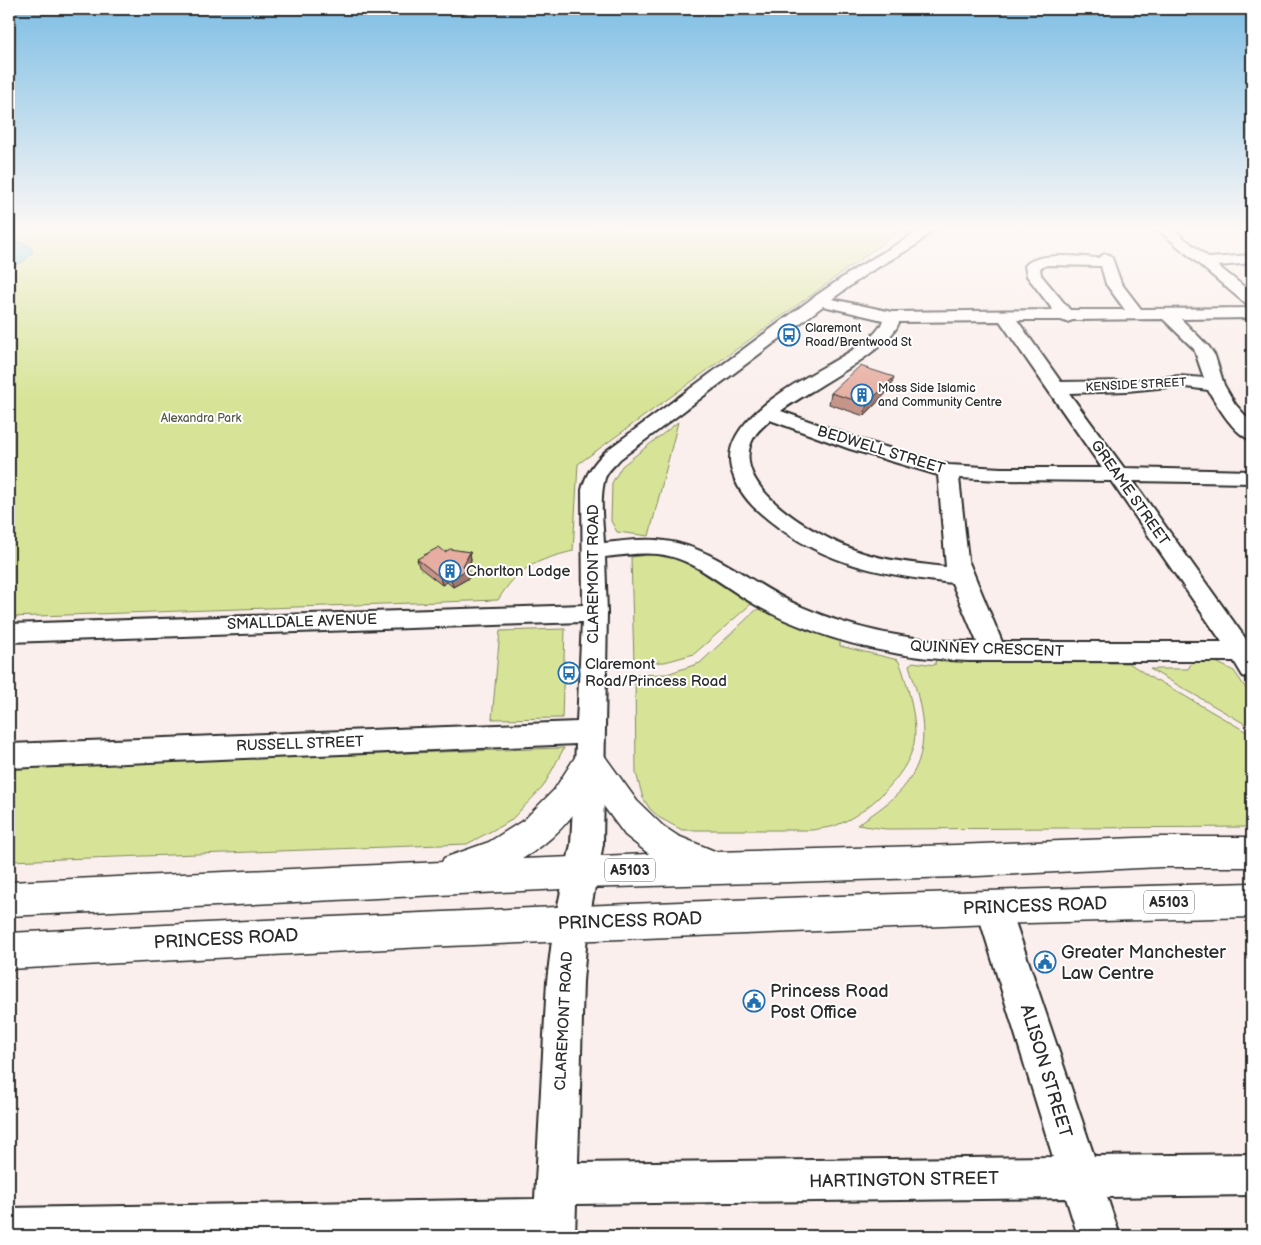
<svg xmlns="http://www.w3.org/2000/svg" width="1261" height="1245" viewBox="0 0 1261 1245" font-family="'Balsamiq Sans',sans-serif">
  <style>
    .green { fill: #d7e497; stroke: #818861 }
    .water { fill: #80cedd; stroke: #5e8d96 }
    .lines { fill: none; stroke-linecap: round; stroke-linejoin: round }
    .minor-casing { stroke: #2b2b2b; stroke-width: 4 }
    .trunk-casing { stroke: #2b2b2b; stroke-width: 3 }
    .minor { fill: #fff; fill-rule: evenodd }
    .trunk { fill: #fff; fill-rule: evenodd }
    .wall { fill: #c6958a; stroke: #2b2b2b }
    .shaded-wall { fill: #a17970; stroke: #2b2b2b }
    .building { fill: #e6ada0; stroke: #2b2b2b }
    .labels { text-anchor: middle; dominant-baseline: central; stroke-width: 4; stroke-linejoin: round; paint-order: stroke }
    .far-poi-label { font-size: 12px; fill: #2b2b2b; stroke: #fff; text-anchor: start }
    .far-street-label { font-size: 12px; fill: #2b2b2b; stroke: #fff }
    .far-park-label { font-size: 12px; fill: #565946; stroke: #fff }
    .shield { fill: #fff; stroke: #6b6b6b; stroke-width: 1 }
    .shield-label { font-size: 14px; font-weight: bold; fill: #2b2b2b }
    .street-label { font-size: 15px; fill: #2b2b2b; stroke: #fff }
    .poi-label { font-size: 15px; fill: #2b2b2b; stroke: #fff; text-anchor: start }
    .near-street-label { font-size: 18px; fill: #2b2b2b; stroke: #fff }
    .near-poi-label { font-size: 18px; fill: #2b2b2b; stroke: #fff; text-anchor: start }
  </style>
  <rect width="100%" height="100%" fill="#faefec"/>
  <filter id="ink" filterUnits="userSpaceOnUse"><feTurbulence type="fractalNoise" baseFrequency=".02" numOctaves="2"/><feDisplacementMap in="SourceGraphic" scale="10" xChannelSelector="R" yChannelSelector="G"/><feConvolveMatrix kernelMatrix="1 2 1 2 8 2 1 2 1" color-interpolation-filters="sRGB"/></filter>
  <g filter="url(#ink)">
    <!-- green -->
    <path class="green" d="M9 227H905L578 464 573 551C537 560 518 567 498 600L9 617Z
      M678 422 649 536 617 532 611 521 612 483 622 466Z
      M655 554 673 556 689 562 704 574 751 604 694 654 665 662 634 663 631 557Z
      M761 609 840 640V646L898 660C903 669 905 680 908 689 912 706 917 726 914 743 908 776 863 818 831 827 825 828 818 829 812 830H682L660 818 650 809 643 798 636 773 635 675 667 674 700 663 756 610Z
      M565 629 562 718 492 719 500 631Z
      M936 658 977 662 1129 663 1156 681 1157 680 1252 735V827L886 829 857 825C874 813 895 800 907 783 934 746 921 705 909 665L913 662 935 665Z
      M1212 660 1234 671 1252 697V728L1150 669H1188L1193 661Z
      M564 748 543 787 510 821 467 844 9 861V766Z"/>
    <!-- water -->
    <path class="water" d="M9 239 27 244 32 248V253L24 261 9 268Z"/>
    <g class="lines">
      <!-- minor casing -->
      <g class="minor-casing">
        <path id="minor" d="M921 227H936L916 245 868 273 832 299 892 312 1053 310 1027 276 1025 266C1036 251 1081 257 1098 258L1105 254 1110 255 1112 258 1121 283 1141 309 1252 308V318L1181 319 1209 347 1215 356 1224 385 1235 404 1252 423V440C1235 436 1217 405 1208 390L1179 386 1127 391 1069 393 1124 468 1252 471V483L1133 481 1248 642H1252V679L1243 676 1234 661H969C906 659 843 645 785 620 766 611 749 602 732 590 713 578 692 561 669 556 648 551 626 555 605 557L607 613 603 844 588 924 583 981 578 1163 1053 1157 976 907 981 896 993 892 1005 896 1010 907 1094 1156 1252 1154V1195L1107 1197 1120 1236H1078L1066 1198 576 1204 575 1236H9V1208L535 1199 547 981 554 924 571 844 576 744 9 768V744L577 722 582 622 9 642V624L583 605 582 490C586 473 594 463 606 451L814 297 858 267 906 239ZM1047 265 1101 266 1106 284 1125 310H1070L1041 275 1040 268ZM823 306 883 320C879 333 865 342 854 349 817 374 719 414 731 468 735 484 745 499 757 510 816 563 876 574 952 583L977 642C917 642 857 631 802 607 757 588 714 547 665 541 645 538 624 541 604 543 603 523 599 498 605 478 608 470 615 465 620 459ZM1163 319 1194 349 1204 378 1179 376 1127 381 1061 382 1017 320H1061L1067 322 1073 320ZM1000 321 1102 468H1001L949 465 864 441 781 411C807 391 891 350 899 322ZM770 420 850 449 938 475 946 567C921 564 895 562 870 555 832 545 723 490 754 437 758 430 765 425 770 420ZM959 478 1001 480 1111 481 1222 642H1002L968 560Z
          M1155 227H1170L1209 258 1252 255V263L1218 266 1252 293V306L1246 304Z"/>
      </g>
      <!-- trunk casing -->
      <g class="trunk-casing">
        <path id="trunk" d="M590 747 601 751 637 801 663 826 678 836 717 852 956 845 1161 837H1252V867H1161L956 877 582 888 9 916V882L442 862 444 858 489 842 524 820 554 790 579 751ZM591 789 625 835 649 854 522 859C552 842 574 817 591 789Z
          M1252 883V917L993 924 424 947 9 969V933C423 911 837 894 1252 883Z"/>
      </g>
      <!-- minor -->
      <use href="#minor" class="minor"/>
      <!-- trunk -->
      <use href="#trunk" class="trunk"/>
    </g>
    <!-- wall -->
    <path class="wall" d="M891 388 864 416 829 404 831 393Z
      M445 552H470L471 560 467 569 469 578 453 587 447 582 442 585 419 567 417 559Z"/>
    <!-- shaded-wall -->
    <path class="shaded-wall" d="M894 377 891 388 864 416 867 404Z
      M470 552 471 560 466 570 468 569 469 578 453 587 451 579 463 566Z
      M445 574 447 582 442 585 440 577Z"/>
    <!-- building -->
    <path class="building" d="M860 366 894 377 867 404 831 393Z
      M439 547 445 552 450 549 470 552 463 566 468 569 451 579 445 574 440 577 417 559Z"/>
  </g>
  <!-- sky -->
  <linearGradient id="sky" x2="0" y2="1"><stop stop-color="#7ebee4"/><stop offset="0.57" stop-color="#fdf8f6"/><stop offset="1" stop-color="#fdf8f6" stop-opacity="0"/></linearGradient>
  <rect width="1261" height="401" fill="url(#sky)"/>
  <!-- icons -->
  <defs>
    <g id="bus-ring" transform="scale(1.125)"><circle r="9.5" fill="#fff" stroke="#1f6fb2" stroke-width="1.5"/><path d="M-5-6H5V4H4V6H2V4H-2V6H-4V4H-5ZM-3.5-4V0h7V-4ZM-3.5 1.2v1.5H-2V1.2ZM2 1.2v1.5H3.5V1.2Z" fill="#1f6fb2"/></g>
    <g id="building-ring" transform="scale(1.125)"><circle r="9.5" fill="#fff" stroke="#1f6fb2" stroke-width="1.5"/><path d="M-4-6H4V6H1V3H-1V6H-4ZM-2.5-4.3h1.7v1.8h-1.7ZM.8-4.3h1.7v1.8H.8ZM-2.5-1h1.7V.8h-1.7ZM.8-1h1.7V.8H.8Z" fill="#1f6fb2"/></g>
    <g id="civic-ring" transform="scale(1.125)"><circle r="9.5" fill="#fff" stroke="#1f6fb2" stroke-width="1.5"/><path d="M-.6-6.5H3V-4.5H.6V-3L4-1V1h2V6H-6V1h2V-1L-.6-3ZM-1.2 2.5V6h2.4V2.5Z" fill="#1f6fb2"/></g>
  </defs>
  <g fill-rule="evenodd">
    <use href="#bus-ring" x="789" y="335"/>
    <use href="#building-ring" x="862" y="395"/>
    <use href="#building-ring" x="450" y="571"/>
    <use href="#bus-ring" x="569" y="673"/>
    <use href="#civic-ring" x="1045" y="962"/>
    <use href="#civic-ring" x="754" y="1001"/>
  </g>
  <g class="labels">
    <!-- far-poi labels -->
    <g class="far-poi-label">
      <text x="805" y="328">Claremont<tspan x="805" dy="14">Road/Brentwood St</tspan></text>
      <text x="878" y="388">Moss Side Islamic<tspan x="878" dy="14">and Community Centre</tspan></text>
    </g>
    <!-- far-street labels -->
    <g class="far-street-label">
      <text transform="translate(1136 385) rotate(-3)">KENSIDE STREET</text>
    </g>
    <!-- far-park labels -->
    <g class="far-park-label">
      <text x="201" y="418">Alexandra Park</text>
    </g>
    <!-- shield labels -->
    <g class="shield">
      <rect x="605" y="858.5" width="50" height="23" rx="4"/>
      <rect x="1144" y="890.5" width="50" height="23" rx="4"/>
    </g>
    <g class="shield-label">
      <text x="630" y="870">A5103</text>
      <text x="1169" y="902">A5103</text>
    </g>
    <!-- street labels -->
    <g class="street-label">
      <text transform="translate(881 450) rotate(17)">BEDWELL STREET</text>
      <text transform="translate(1130 493) rotate(55)">GREAME STREET</text>
      <text transform="translate(593 574) rotate(-90)">CLAREMONT ROAD</text>
      <text transform="translate(302 622) rotate(-2)">SMALLDALE AVENUE</text>
      <text transform="translate(987 649) rotate(2)">QUINNEY CRESCENT</text>
      <text transform="translate(300 744) rotate(-2)">RUSSELL STREET</text>
      <text transform="translate(564 1021) rotate(-87)">CLAREMONT ROAD</text>
    </g>
    <!-- poi labels -->
    <g class="poi-label">
      <text x="466" y="571">Chorlton Lodge</text>
      <text x="585" y="664">Claremont<tspan x="585" dy="17">Road/Princess Road</tspan></text>
    </g>
    <!-- near-street labels -->
    <g class="near-street-label">
      <text transform="translate(1035 906) rotate(-2)">PRINCESS ROAD</text>
      <text transform="translate(630 921) rotate(-2)">PRINCESS ROAD</text>
      <text transform="translate(226 939) rotate(-3)">PRINCESS ROAD</text>
      <text transform="translate(1046 1071) rotate(73)">ALISON STREET</text>
      <text transform="translate(904 1180) rotate(-1)">HARTINGTON STREET</text>
    </g>
    <!-- near-poi labels -->
    <g class="near-poi-label">
      <text x="1061" y="952">Greater Manchester<tspan x="1061" dy="21">Law Centre</tspan></text>
      <text x="770" y="991">Princess Road<tspan x="770" dy="21">Post Office</tspan></text>
    </g>
  </g>
  <!-- margin -->
  <rect width="1261" height="1245" fill="none" stroke="#fff" stroke-width="30"/>
  <rect x="15" y="15" width="1231" height="1215" fill="none" stroke="#2b2b2b" stroke-width="2" filter="url(#ink)"/>
</svg>
